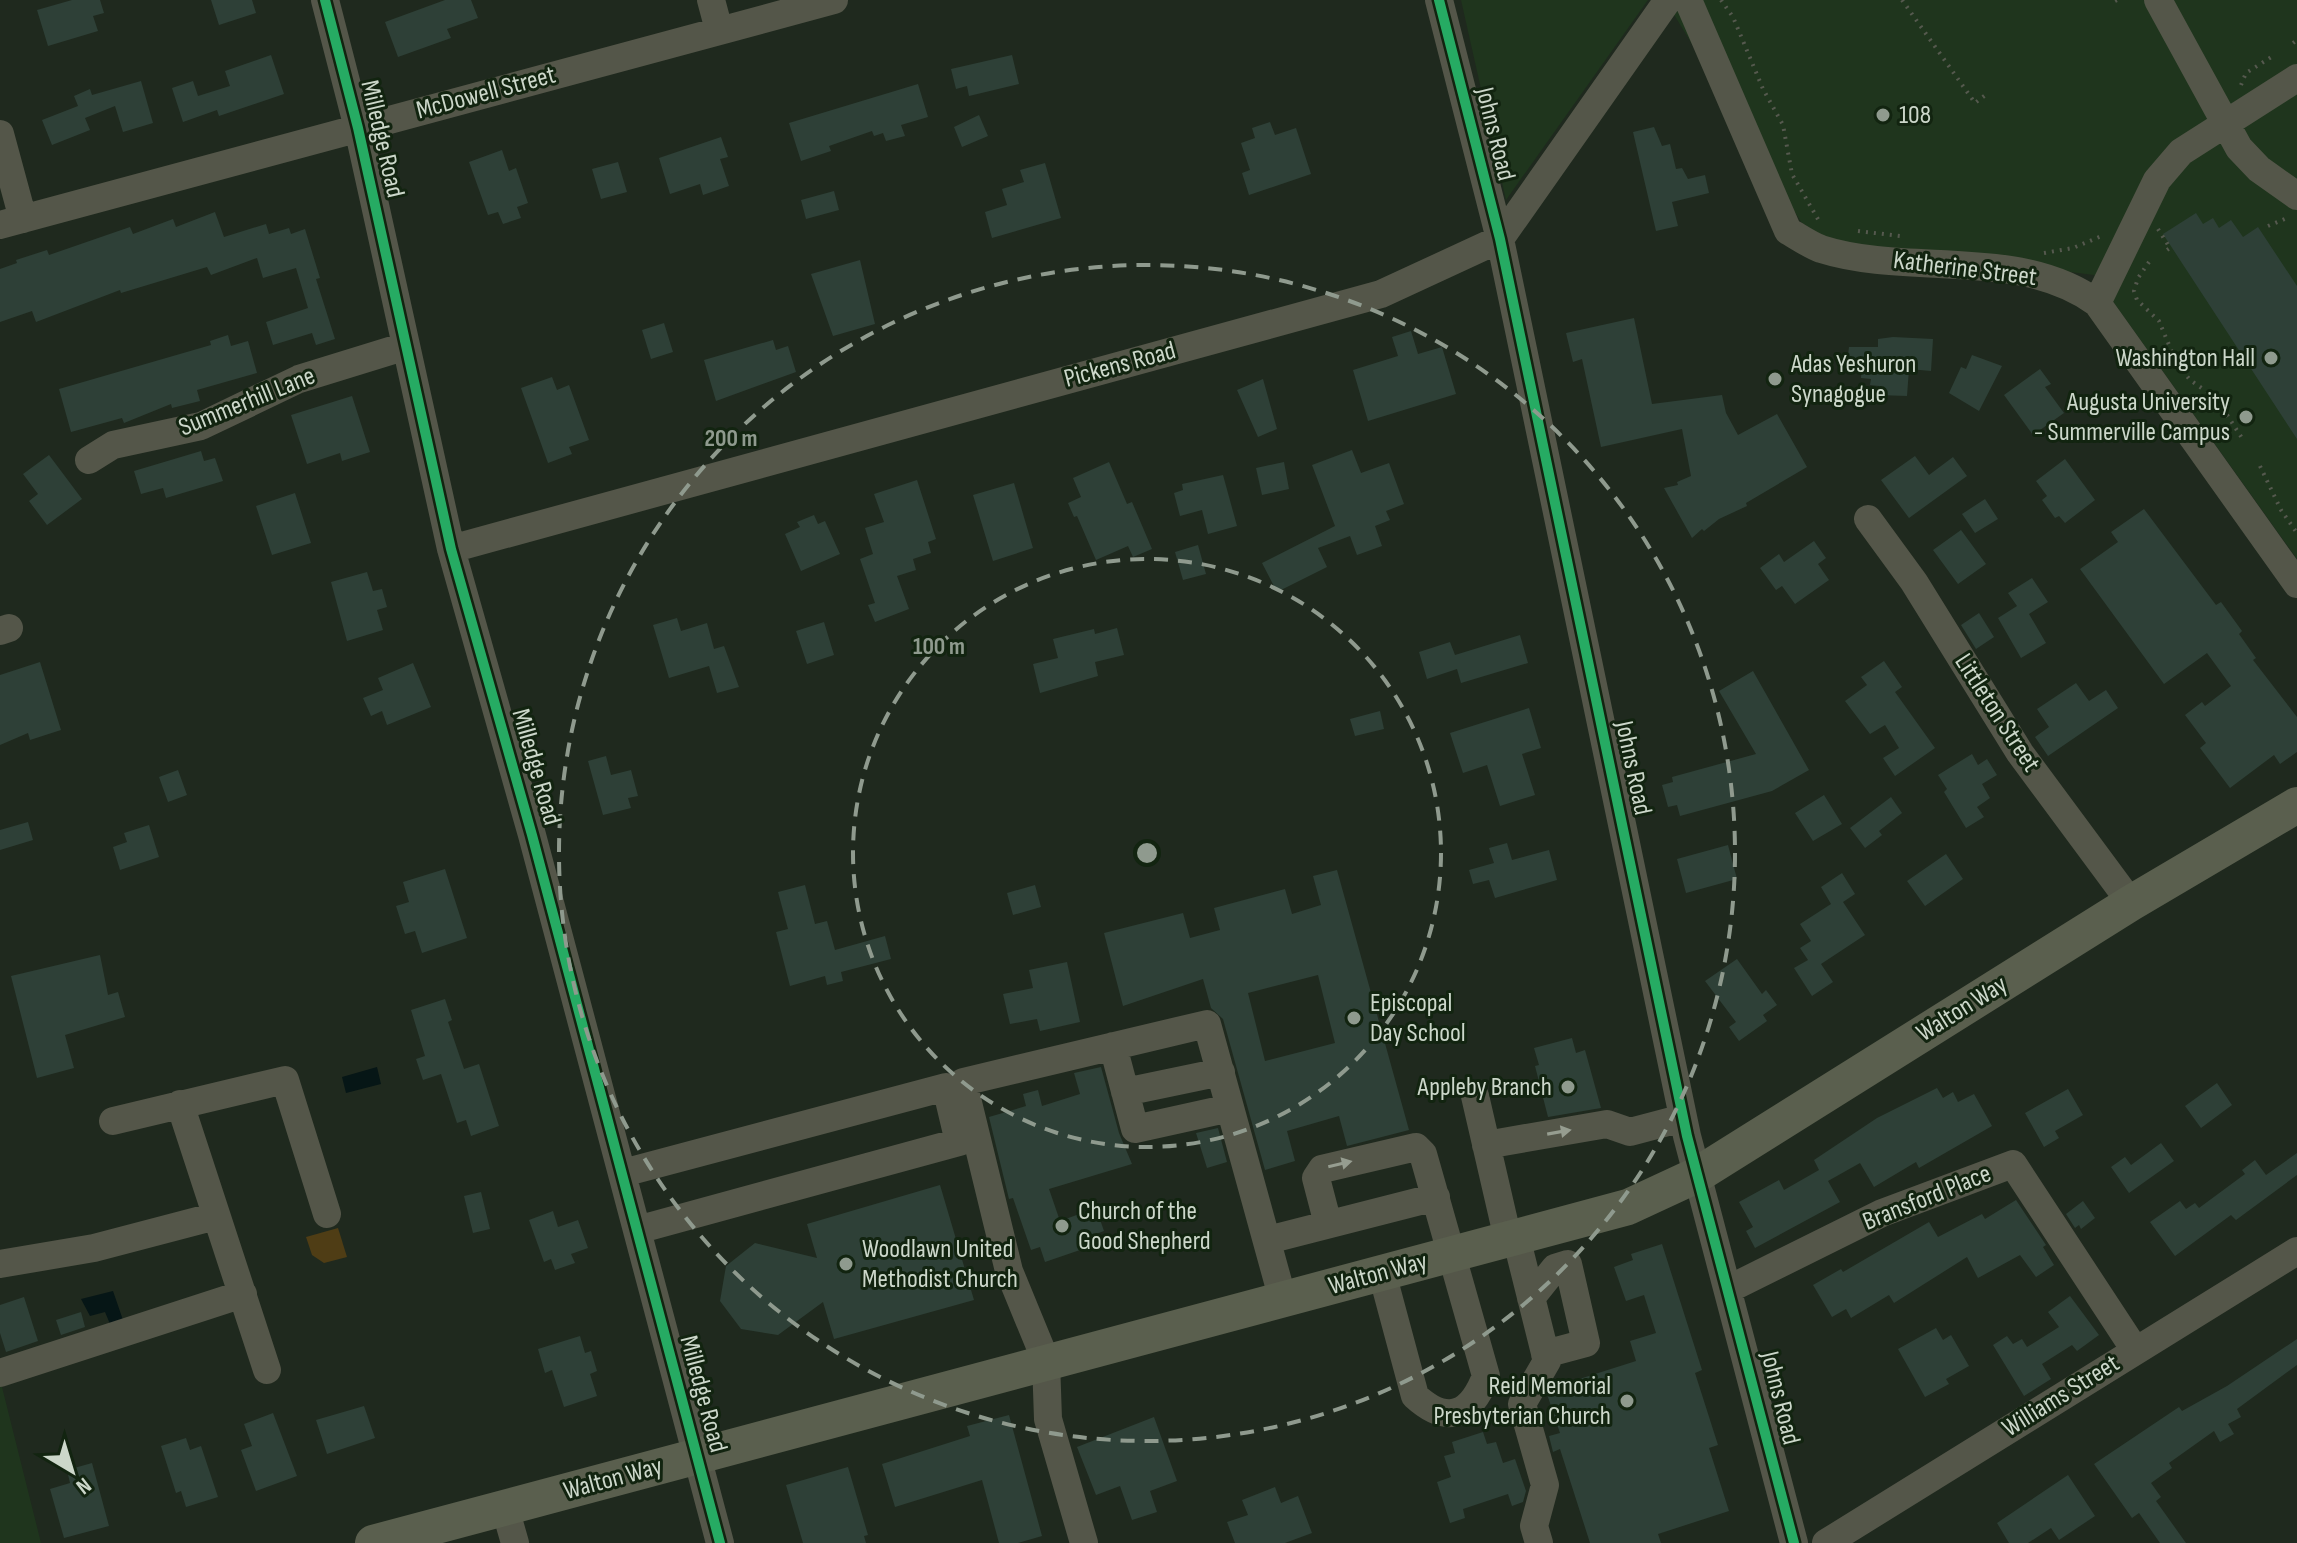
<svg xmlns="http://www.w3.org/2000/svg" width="2297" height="1543" viewBox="0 0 2297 1543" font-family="'Sofia Sans Condensed',sans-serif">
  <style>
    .built { fill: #1f351d }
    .green { fill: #4f3d15 }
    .water { fill: #061616 }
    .building { fill: #2e4037; fill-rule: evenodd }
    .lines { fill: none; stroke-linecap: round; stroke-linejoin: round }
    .path { stroke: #55594e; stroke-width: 4; stroke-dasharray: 2 6; stroke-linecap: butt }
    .minor { stroke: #545649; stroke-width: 28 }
    .major { stroke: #5a5f4e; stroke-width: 36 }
    .cycleway-casing { stroke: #122410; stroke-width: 15 }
    .cycleway { stroke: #26ab63; stroke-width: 10 }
    .oneway { fill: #969d90 }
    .ring { fill: none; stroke: #8f9a8e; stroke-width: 4; stroke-dasharray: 14 10 }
    .poi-dot { fill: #8f9a8e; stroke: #122410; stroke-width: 3 }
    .labels { text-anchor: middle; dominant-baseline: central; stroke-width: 6; stroke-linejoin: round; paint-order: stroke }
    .street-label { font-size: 26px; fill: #ccd7ca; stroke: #122410 }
    .poi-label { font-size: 26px; fill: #ccd7ca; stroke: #122410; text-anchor: start }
    .centre { fill: #8f9a8e; stroke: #122410; stroke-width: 4 }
    .ring-label { font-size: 24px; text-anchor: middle; font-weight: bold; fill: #8f9a8e; stroke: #122410; stroke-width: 6; stroke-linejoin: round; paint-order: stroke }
  </style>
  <rect width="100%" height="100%" fill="#1f291e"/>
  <!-- built -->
  <path class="built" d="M1461 0H1648L1506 200Z
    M1665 0H2297V559L2094 275 1826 240 1801 222Z
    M0 1379 41 1543H0Z"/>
  <!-- green -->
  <path class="green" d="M338 1228 347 1257 324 1263 312 1255 306 1237Z"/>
  <!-- water -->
  <path class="water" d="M377 1067 381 1084 346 1093 342 1077Z
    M113 1291 123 1320 110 1324 105 1312 90 1316 81 1299Z"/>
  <!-- building -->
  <path class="building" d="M72 0H100L104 13 93 16 98 31 48 46 37 10Z
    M211 0H252L256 13 219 25Z
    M445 0H471L478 18 447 29 451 38 398 57 385 22Z
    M271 55 284 94 219 116 217 110 183 122 172 88 193 81 198 96 230 86 225 71Z
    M1012 55 1019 84 969 96 967 86 956 89 951 69Z
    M141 81 153 123 123 132 115 106 85 118 90 130 52 145 42 120 78 106 74 96 90 89 92 95Z
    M918 84 928 117 901 125 905 136 886 141 883 133 874 136 872 131 829 146 831 151 801 161 789 123Z
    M979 115 988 136 962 147 954 127Z
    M1270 122 1275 135 1296 128 1311 174 1249 195 1242 173 1250 170 1241 143 1255 138 1252 128Z
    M1654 127 1662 146 1670 144 1676 169 1682 168 1688 179 1705 175 1709 193 1672 202 1678 226 1656 231 1633 132Z
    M721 137 728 157 720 159 729 186 703 195 700 184 670 194 659 158Z
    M502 150 509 171 516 168 528 203 517 207 521 218 503 224 498 212 488 215 469 162Z
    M618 162 627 192 601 199 592 169Z
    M1045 163 1061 218 992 238 985 212 1007 205 1002 189 1024 182 1020 170Z
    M834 191 839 210 806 219 801 200Z
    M215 212 224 237 266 224 269 234 289 228 291 234 305 229 320 278 316 279 335 339 316 345 312 333 273 345 266 322 308 308 296 268 263 278 257 258 211 275 207 267 121 293 120 290 36 322 32 311 0 322V269L17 263 16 260 47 250 49 255 130 227 133 234 173 219 176 227Z
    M2196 213 2203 224 2213 218 2219 228 2231 220 2243 237 2258 227 2297 286V439L2163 234Z
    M860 260 875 324 833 336 811 274Z
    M1634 318 1652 404 1722 395 1726 413 1738 435 1777 414 1807 467 1746 503 1747 506 1719 519 1704 531 1702 529 1692 538 1664 488 1678 485 1677 482 1691 476 1682 429 1601 447 1582 359 1573 362 1566 333Z
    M664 323 673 352 651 359 642 330Z
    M1411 331 1418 354 1442 347 1456 394 1368 421 1353 370 1398 356 1392 337Z
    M228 335 231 346 248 341 257 373 197 390 200 401 172 408 171 404 124 423 122 418 71 432 59 389 211 345 210 341Z
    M1893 337 1933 339 1931 371 1909 369 1907 396 1878 395 1879 386 1870 385 1871 379 1861 378 1862 364 1847 363 1849 347H1878V339Z
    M773 340 776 350 788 346 796 372 716 401 704 360Z
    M1972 355 2002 366 1979 411 1949 393 1961 367 1966 369Z
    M2040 369 2051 384 2045 387 2064 413 2033 435 2004 395Z
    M552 377 557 390 569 385 589 440 569 447 572 454 548 463 521 388Z
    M1263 379 1277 429 1258 437 1237 390Z
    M352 396 370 452 342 461 340 453 307 464 291 415Z
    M1352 450 1361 473 1389 463 1404 504 1386 511 1390 520 1375 526 1382 546 1357 555 1350 536 1318 548 1327 567 1277 592 1262 563 1335 526 1312 465Z
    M201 451 204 461 215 458 223 481 166 498 163 488 141 494 134 471Z
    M49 455 82 499 47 525 29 501 38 494 23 474Z
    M1915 456 1929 475 1953 457 1967 476 1909 518 1881 480Z
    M2065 459 2095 500 2065 523 2059 516 2055 518 2042 500 2047 496 2036 481Z
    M1109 462 1127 504 1132 502 1152 549 1133 557 1128 546 1096 560 1077 516 1074 517 1068 503 1081 497 1073 478Z
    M1284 462 1289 489 1262 495 1256 468Z
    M1223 475 1237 526 1208 534 1202 510 1180 516 1174 493 1183 490 1182 484Z
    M917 480 936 539 928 542 931 553 913 559 916 570 897 576 909 609 875 622 868 605 875 603 860 559 873 554 865 528 884 522 874 494Z
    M1014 483 1033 548 993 561 973 495Z
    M295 493 311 543 272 555 256 506Z
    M1985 499 1998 519 1975 533 1962 514Z
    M2144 509 2216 605 2221 602 2242 631 2239 634 2256 658 2253 660 2297 717V752L2280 764 2274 755 2230 788 2200 748 2206 743 2185 715 2202 702 2205 706 2231 686 2207 653 2164 684 2080 569 2118 542 2111 532Z
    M814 515 818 524 825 521 840 554 801 571 785 534 800 527 797 522Z
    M1961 530 1986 564 1958 584 1933 550Z
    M1814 541 1826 558 1818 564 1829 580 1795 604 1782 586 1776 590 1760 568 1779 554 1784 562Z
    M1198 545 1206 574 1183 580 1175 552Z
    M367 572 373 591 382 589 387 607 377 610 383 630 347 641 331 582Z
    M2032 578 2048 602 2029 614 2046 643 2021 658 1998 618 2017 606 2008 593Z
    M1979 613 1994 637 1976 649 1961 625Z
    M677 618 681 631 707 623 714 649 724 646 739 687 717 693 709 666 669 678 653 625Z
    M824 622 834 655 807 664 796 631Z
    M1117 628 1124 655 1095 662 1098 676 1040 693 1033 664 1058 658 1053 639 1094 629 1095 634Z
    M1520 635 1528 663 1461 683 1457 669 1427 679 1419 652 1450 642 1455 655Z
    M1884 661 1902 687 1895 692 1935 748 1895 776 1883 758 1899 748 1885 725 1870 734 1845 701 1867 685 1861 677Z
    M40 662 61 730 30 740 28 733 0 745V675Z
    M413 663 431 707 387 725 382 711 371 716 363 698 383 690 378 678Z
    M1753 671 1809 770 1772 791 1680 816 1677 805 1668 807 1662 785 1673 782 1672 777 1756 754 1719 691Z
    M2076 683 2089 701 2106 690 2118 708 2048 756 2035 737 2049 727 2037 709Z
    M1529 708 1541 748 1522 754 1535 795 1500 806 1487 765 1463 773 1450 733Z
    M1380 711 1384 729 1355 736 1350 719Z
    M1972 754 1978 765 1987 759 1997 775 1982 784 1990 798 1977 807 1984 817 1966 828 1944 792 1947 789 1938 775Z
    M606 756 611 775 631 770 638 796 628 798 631 808 603 815 588 761Z
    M178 770 187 795 168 802 159 777Z
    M1824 795 1842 824 1813 841 1795 813Z
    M1891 797 1902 813 1879 831 1882 835 1865 848 1850 828Z
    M28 822 33 840 0 850V830Z
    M149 825 159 857 120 870 113 847 127 842 124 833Z
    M1507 843 1512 860 1549 850 1557 880 1495 898 1489 880 1473 884 1469 870 1494 863 1489 848Z
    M1728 845 1737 879 1686 893 1677 859Z
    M1946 854 1963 879 1925 906 1907 881Z
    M445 869 467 938 422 953 415 931 405 934 396 906 409 902 403 882Z
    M1337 870 1409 1130 1347 1146 1339 1116 1287 1131 1295 1161 1265 1170 1223 1019 1211 1008 1203 979 1123 1006 1104 933 1183 913 1190 938 1220 930 1214 908 1285 889 1292 914 1321 905 1313 876ZM1318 975 1335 1043 1265 1061 1248 993Z
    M1842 873 1855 894 1843 902 1865 935 1821 964 1833 982 1812 996 1794 968 1808 960 1800 948 1811 941 1800 924 1831 904 1821 887Z
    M805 885 815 924 827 921 835 950 885 936 891 959 841 972 843 981 827 985 825 976 790 986 776 932 788 929 778 892Z
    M1035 885 1041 907 1013 915 1007 893Z
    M100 955 108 995 118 992 125 1017 65 1035 74 1068 37 1078 11 976Z
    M1737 959 1762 994 1766 990 1777 1005 1763 1015 1767 1021 1739 1041 1729 1027 1736 1022 1705 981Z
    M1067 962 1080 1022 1040 1031 1037 1019 1010 1024 1003 994 1033 988 1029 970Z
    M445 999 452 1020 448 1022 464 1069 479 1064 499 1126 471 1136 466 1120 457 1123 441 1074 423 1080 416 1059 425 1056 411 1010Z
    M1572 1038 1576 1053 1585 1050 1601 1108 1548 1117 1535 1066 1539 1065 1534 1048Z
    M1101 1067 1119 1133 1132 1164 1049 1189 1060 1221 1096 1208 1104 1231 1077 1241 1080 1250 1045 1262 1040 1247 1031 1250 1013 1198 1009 1199 989 1117 1026 1106 1023 1094 1038 1090 1042 1106 1080 1094 1074 1073Z
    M2217 1083 2232 1105 2201 1128 2185 1106Z
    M1937 1088 1943 1098 1953 1092 1958 1102 1974 1094 1992 1126 1919 1168 1916 1162 1874 1187 1860 1163 1828 1181 1840 1202 1755 1248 1746 1231 1753 1227 1739 1202 1779 1180 1784 1190 1819 1170 1814 1160 1877 1118Z
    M2068 1089 2083 1115 2055 1131 2059 1138 2044 1147 2025 1113Z
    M1218 1128 1227 1162 1207 1168 1196 1133Z
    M2161 1143 2174 1161 2129 1193 2111 1167 2125 1157 2131 1165Z
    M2297 1153V1175L2236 1220 2231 1215 2175 1256 2150 1222 2180 1201 2186 1209 2195 1203 2199 1208 2245 1174 2242 1170 2255 1160 2266 1175Z
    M940 1185 974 1300 834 1339 823 1302 778 1335 741 1329 720 1301 726 1266 755 1243 817 1258 807 1224Z
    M481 1192 490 1229 473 1233 464 1196Z
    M2016 1200 2046 1245 2043 1247 2054 1265 2036 1277 2020 1255 1978 1278 1967 1257 1894 1303 1889 1295 1851 1318 1846 1309 1832 1317 1813 1285 1841 1269 1843 1272 1929 1222 1938 1237 1982 1214 1985 1219Z
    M2083 1201 2095 1218 2081 1229 2079 1225 2075 1228 2066 1214Z
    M553 1211 558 1227 578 1220 588 1248 571 1254 575 1263 555 1270 551 1259 544 1262 529 1220Z
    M1662 1244 1702 1370 1695 1373 1718 1445 1709 1448 1729 1511 1658 1534 1661 1543H1590L1560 1449 1553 1452 1549 1436 1560 1433 1547 1394 1551 1388 1636 1361 1630 1341 1656 1333 1644 1295 1626 1301 1614 1267 1633 1260 1631 1254Z
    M2070 1296 2099 1335 2077 1351 2072 1345 2042 1364 2051 1379 2024 1396 1993 1345 2007 1336 2013 1344 2022 1339 2027 1347 2059 1327 2048 1312Z
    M24 1297 38 1341 6 1352 0 1333V1305Z
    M81 1312 85 1327 61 1335 56 1320Z
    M1936 1328 1943 1340 1951 1335 1969 1366 1946 1379 1949 1384 1925 1397 1898 1349Z
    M580 1336 585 1353 591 1351 597 1371 590 1374 597 1396 564 1407 552 1370 545 1373 538 1349Z
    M2297 1339V1365L2237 1409 2241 1417 2228 1424 2234 1434 2220 1442 2214 1431 2169 1463 2172 1468 2151 1483 2161 1497 2156 1501 2186 1543H2160L2139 1513 2132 1518 2094 1464 2179 1407 2182 1411 2227 1386Z
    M364 1406 375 1438 327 1454 316 1420Z
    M273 1413 297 1476 256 1491 241 1450 252 1446 244 1424Z
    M1009 1415 1042 1536 1018 1543H999L982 1480 895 1507 882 1464 970 1436 967 1426Z
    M1154 1417 1177 1481 1150 1491 1157 1512 1132 1520 1120 1486 1096 1495 1077 1447Z
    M1483 1432 1487 1444 1496 1442 1503 1463 1515 1459 1526 1491 1523 1502 1512 1506 1508 1494 1463 1509 1465 1518 1450 1523 1437 1482 1451 1477 1444 1456 1455 1453 1452 1442Z
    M186 1438 190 1450 201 1446 218 1497 186 1507 181 1491 176 1493 161 1446Z
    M92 1463 109 1526 64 1538 50 1489 70 1483 67 1470Z
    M848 1467 868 1535 864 1536 866 1543H803L786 1485Z
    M2068 1475 2095 1516 2059 1540 2051 1528 2028 1543H2009L1997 1523Z
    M1275 1487 1281 1503 1298 1496 1312 1533 1285 1543H1235L1227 1522 1248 1515 1242 1500Z"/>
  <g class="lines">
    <!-- path -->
    <path class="path" d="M1721 0 1733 17 1763 89 1783 125 1792 174 1819 221
      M1902 0 1975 103 1988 93
      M2115 1 2117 0
      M2293 43 2297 40
      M2241 85 2246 73 2273 56
      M2268 226 2287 218
      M2158 229 2170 248 2167 250
      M1858 231 1900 236
      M2044 253 2073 248 2104 235
      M2149 262 2138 278 2134 291 2137 300 2159 321 2177 364 2190 380 2216 398 2242 438
      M2260 466 2281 510 2297 533"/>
    <!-- minor -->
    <path class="minor" d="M325 0 358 128 451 549 532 835 720 1543
      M711 0 719 30
      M1439 0 1500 239 1687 1136 1794 1543
      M1688 0 1788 231C1799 237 1810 245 1821 249 1909 277 2019 246 2097 303L2297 584
      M2158 0 2239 148 2259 169 2297 196
      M0 134 23 219
      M0 225 834 0
      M2097 303 2157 180 2181 152 2297 78
      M89 460 113 445 201 426 299 379 406 346
      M1868 519 1914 582 2020 753 2131 903
      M451 549 1381 294 1500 239 1668 0
      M0 631 9 628
      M1113 1046 1135 1129 1230 1108
      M1125 1092 1221 1072
      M1475 1096 1508 1239
      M180 1104 267 1370
      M113 1121 285 1080 327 1214
      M1486 1145 1607 1124 1630 1132 1683 1118
      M623 1173 946 1087 959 1142 637 1230
      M1328 1224 1316 1178 1322 1169 1416 1147 1423 1154 1486 1376C1471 1415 1448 1426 1415 1396L1382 1273
      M1516 1237 1547 1361 1522 1404 1545 1485 1534 1526 1539 1543
      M1268 1240 1436 1197
      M0 1264 94 1248 216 1216
      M1729 1289 1882 1213 2013 1164 2135 1350
      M1531 1298 1555 1268 1568 1264 1586 1343 1545 1354
      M0 1373 243 1294
      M505 1508 515 1543
      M1084 1543 1048 1419 1046 1361 1009 1271 963 1082 1207 1024 1283 1300
      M1826 1543 2297 1251"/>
    <!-- major -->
    <path class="major" d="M373 1543 1628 1207 1697 1175 2131 903 2297 805"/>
    <!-- cycleway casing -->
    <g class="cycleway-casing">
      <path id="cycleway" d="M325 0 358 128 451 549 532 835 720 1543
        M1439 0 1500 239 1687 1136 1794 1543"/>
    </g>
    <!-- cycleway -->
    <use href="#cycleway" class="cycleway"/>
  </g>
  <!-- one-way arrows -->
  <defs><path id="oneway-solid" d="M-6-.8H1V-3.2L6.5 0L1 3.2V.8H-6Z" transform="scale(2)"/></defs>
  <g class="oneway">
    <use href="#oneway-solid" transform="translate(1559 1132) rotate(-10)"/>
    <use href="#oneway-solid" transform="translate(1340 1164) rotate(-13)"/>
  </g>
  <!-- distance rings -->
  <g class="ring">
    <circle cx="1147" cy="853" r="294"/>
    <circle cx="1147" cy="853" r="588"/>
  </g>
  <!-- markers -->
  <g class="poi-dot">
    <circle cx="1883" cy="115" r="8"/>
    <circle cx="2271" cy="358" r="8"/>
    <circle cx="1775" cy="379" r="8"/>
    <circle cx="2246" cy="417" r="8"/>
    <circle cx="1354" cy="1018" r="8"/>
    <circle cx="1568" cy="1087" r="8"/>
    <circle cx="1062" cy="1226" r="8"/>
    <circle cx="846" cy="1264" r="8"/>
    <circle cx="1627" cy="1401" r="8"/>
  </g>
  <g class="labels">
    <!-- street labels -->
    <g class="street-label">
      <text transform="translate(486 93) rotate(-15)">McDowell Street</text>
      <text transform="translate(1495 134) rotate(76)">Johns Road</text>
      <text transform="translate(382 139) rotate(77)">Milledge Road</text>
      <text transform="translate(1965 269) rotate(7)">Katherine Street</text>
      <text transform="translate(1120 365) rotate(-15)">Pickens Road</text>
      <text transform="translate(247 402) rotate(-22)">Summerhill Lane</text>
      <text transform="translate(1997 713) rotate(57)">Littleton Street</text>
      <text transform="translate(536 767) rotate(74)">Milledge Road</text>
      <text transform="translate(1633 768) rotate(78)">Johns Road</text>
      <text transform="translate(1962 1009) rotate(-32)">Walton Way</text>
      <text transform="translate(1927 1198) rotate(-22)">Bransford Place</text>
      <text transform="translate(1378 1274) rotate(-15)">Walton Way</text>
      <text transform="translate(703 1394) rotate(75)">Milledge Road</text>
      <text transform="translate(2061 1396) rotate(-32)">Williams Street</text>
      <text transform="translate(1780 1398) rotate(76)">Johns Road</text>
      <text transform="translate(613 1479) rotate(-15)">Walton Way</text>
    </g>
    <!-- poi labels -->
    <g class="poi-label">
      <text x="1899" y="115">108</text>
      <text x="2255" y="358" text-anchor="end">Washington Hall</text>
      <text x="1791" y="364">Adas Yeshuron<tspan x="1791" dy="30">Synagogue</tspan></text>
      <text x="2230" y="402" text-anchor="end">Augusta University<tspan x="2230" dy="30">- Summerville Campus</tspan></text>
      <text x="1370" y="1003">Episcopal<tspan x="1370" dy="30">Day School</tspan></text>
      <text x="1552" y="1087" text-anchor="end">Appleby Branch</text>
      <text x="1078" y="1211">Church of the<tspan x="1078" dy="30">Good Shepherd</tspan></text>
      <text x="862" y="1249">Woodlawn United<tspan x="862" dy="30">Methodist Church</tspan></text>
      <text x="1611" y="1386" text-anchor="end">Reid Memorial<tspan x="1611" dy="30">Presbyterian Church</tspan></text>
    </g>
  </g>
  <circle cx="1147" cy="853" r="12" class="centre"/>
  <g class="ring-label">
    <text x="731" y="446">200 m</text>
    <text x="939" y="654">100 m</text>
  </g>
  <!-- north arrow -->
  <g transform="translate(72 1471) rotate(142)" stroke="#122410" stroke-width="6" paint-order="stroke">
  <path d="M0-6L14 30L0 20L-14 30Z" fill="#ccd7ca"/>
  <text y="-12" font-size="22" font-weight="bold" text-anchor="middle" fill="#ccd7ca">N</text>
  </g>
</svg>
